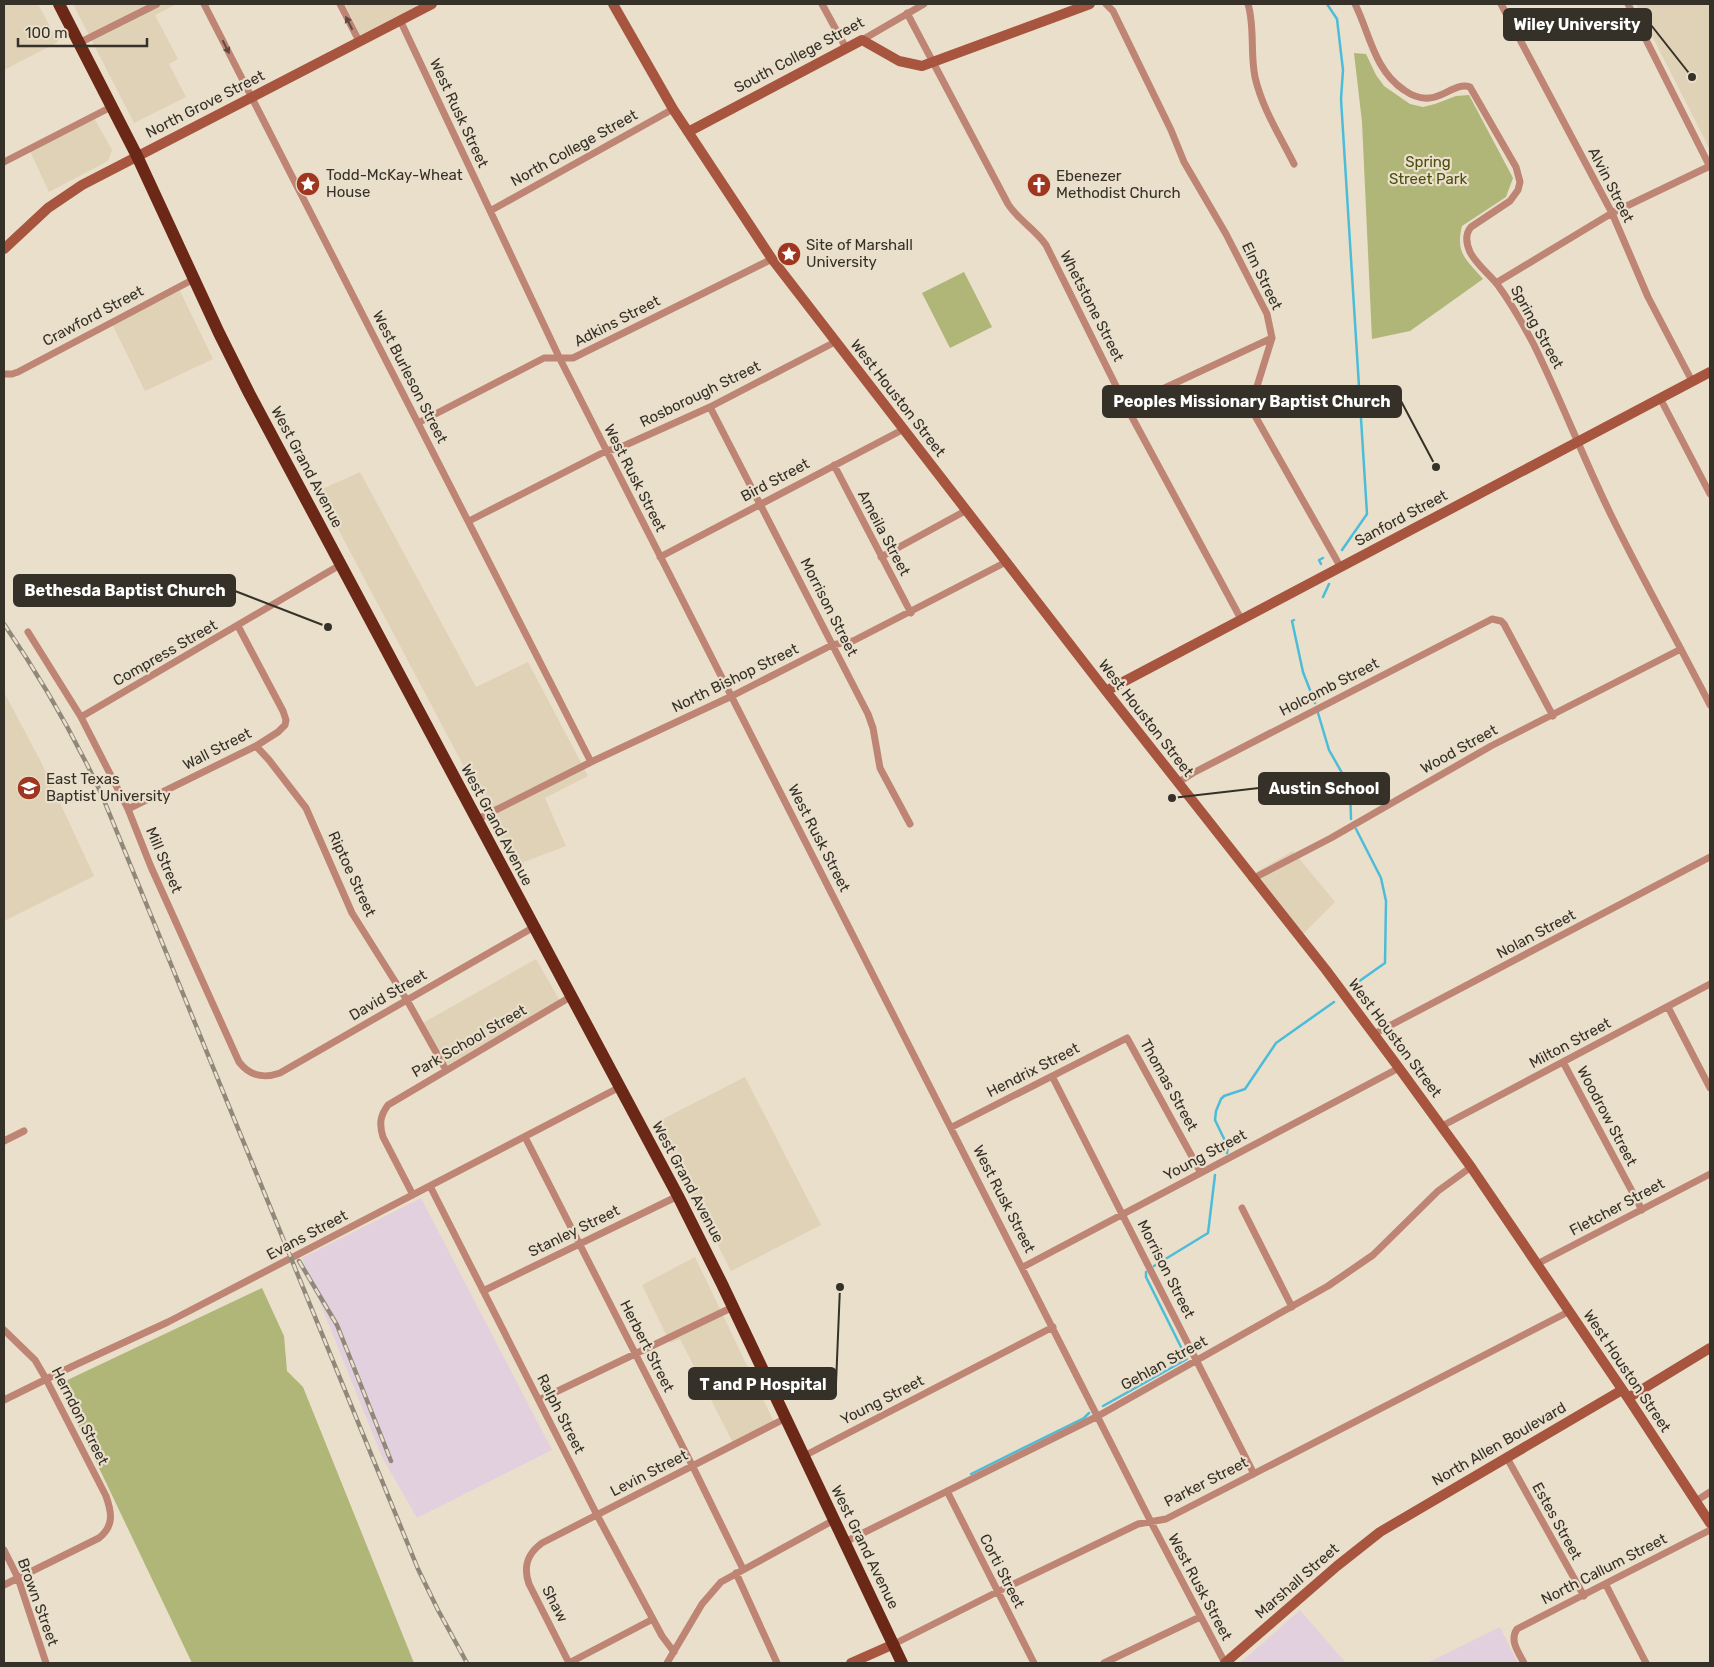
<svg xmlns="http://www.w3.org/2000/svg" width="1714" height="1667" viewBox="0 0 1714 1667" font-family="Rubik,sans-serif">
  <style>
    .built { fill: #e0d2b7 }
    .industrial { fill: #e3d0df }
    .green { fill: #b0b578 }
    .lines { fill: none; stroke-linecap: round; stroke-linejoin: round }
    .stream { stroke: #4cbdd9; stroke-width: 2.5 }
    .street { stroke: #be8474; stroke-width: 7 }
    .secondary { stroke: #a7553f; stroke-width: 10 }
    .highway { stroke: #6b2816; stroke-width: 12 }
    .rail-casing { stroke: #90897b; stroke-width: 4.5 }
    .rail { stroke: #eadfcb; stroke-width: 2.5; stroke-dasharray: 8; stroke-linecap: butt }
    .oneway { fill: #5e4a40 }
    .labels { text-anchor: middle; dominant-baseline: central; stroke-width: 4.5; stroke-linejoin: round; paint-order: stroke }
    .street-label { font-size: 15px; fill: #353129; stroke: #eadfcb }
    .park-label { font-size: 15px; fill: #4b4e0e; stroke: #eadfcb }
    .poi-label { font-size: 15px; fill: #353129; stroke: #eadfcb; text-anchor: start }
    .leader { fill: none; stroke: #353129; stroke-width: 2 }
    .callout-dot { fill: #353129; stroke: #eadfcb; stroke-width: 2 }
    .callout { fill: #353129; stroke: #353129; stroke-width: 2 }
    .callout-label { font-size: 16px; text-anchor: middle; font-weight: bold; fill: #fff }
  </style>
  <rect width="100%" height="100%" fill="#eadfcb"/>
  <!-- built -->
  <path class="built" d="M4 4H38L58 42 4 70Z
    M73 4H177L155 15 178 59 169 64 186 97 134 123Z
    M345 4H422L360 35Z
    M1636 4H1710V150Z
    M94 118 112 150 108 161 49 192 30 151Z
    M180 291 213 359 145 391 112 324Z
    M360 472 476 687 528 662 588 776 545 798 566 846 516 865 318 491Z
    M4 692 41 762 94 876 4 921Z
    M1293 851 1335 902 1303 934 1256 872Z
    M536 959 560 1001 447 1065 423 1023Z
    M745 1077 821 1225 731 1271 655 1123Z
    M695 1257 774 1422 733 1443 680 1339 670 1343 642 1285Z"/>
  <!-- industrial -->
  <path class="industrial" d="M421 1198 552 1450 417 1518 382 1457 302 1258Z
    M1300 1610 1346 1663H1240Z
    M1500 1627 1518 1663H1427Z"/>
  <!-- green -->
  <path class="green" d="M1354 53 1366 54 1376 75 1384 86 1410 104 1423 107 1435 104 1456 96 1469 95 1513 178 1506 197 1462 226C1455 254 1467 260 1483 279L1410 331 1372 339 1362 122Z
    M964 272 992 327 950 348 922 293Z
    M262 1288 284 1336 287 1371 303 1387 414 1663H192L59 1384Z"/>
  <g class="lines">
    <!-- stream -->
    <path class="stream" d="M1327 4 1337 19 1343 70 1341 99 1367 514 1342 550
      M1321 564 1319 560 1323 558
      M1323 597 1329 584
      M1294 620 1292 621 1303 672 1315 703
      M1318 713 1329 750 1350 787 1351 819
      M1351 987 1385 963 1386 901 1381 878 1356 829
      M1227 1153 1228 1147 1215 1120 1216 1111 1221 1099 1224 1096 1245 1089 1276 1043 1334 1002
      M1154 1266 1208 1233 1215 1175
      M1103 1406 1187 1359 1146 1277V1272
      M971 1474 1084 1418 1089 1413"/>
    <!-- street -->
    <path class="street" d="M204 4 591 762
      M340 4 359 41
      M822 4 846 48
      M1106 4 1113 11 1171 130 1184 162 1226 234 1267 314 1272 338 1254 396V414L1340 566
      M1248 4C1255 27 1250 53 1255 77 1262 108 1280 136 1294 164
      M1355 4C1370 34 1374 70 1404 90 1411 95 1420 99 1429 98 1443 98 1457 82 1470 87L1516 167 1520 182 1518 190 1510 201 1471 227C1465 234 1466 243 1470 252 1476 264 1488 273 1497 284 1511 303 1523 324 1534 345 1562 402 1584 460 1612 517 1643 580 1678 642 1710 705
      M1501 4 1612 213 1648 297 1692 381
      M1628 4 1710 167
      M907 13 1008 204C1018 220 1035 229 1046 245L1126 406 1241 619
      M400 20 560 359 1151 1522 1225 1663
      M862 40 924 4
      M79 43 157 4
      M4 162 111 107
      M490 211 673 109
      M1496 283 1612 213 1710 166
      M4 374H12L18 372 194 279
      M1660 398 1710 494
      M1126 406 1272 338
      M710 407 868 714 873 728 880 768 910 824
      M418 423 544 358H573L772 259
      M834 465 911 613
      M469 521 606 451 619 448 710 407 835 342
      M660 557 904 429
      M881 557 967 510
      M28 632 81 717 128 809 151 867 239 1062C250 1076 263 1079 280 1073L534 927
      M81 717 340 565
      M256 746 269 760 306 808 352 913 408 1002 446 1070
      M1177 783 1193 773 1492 619 1501 621 1504 624 1553 716
      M128 809 256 746 278 732 285 725 286 720 283 711 238 626
      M476 820 591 762 732 696 832 645 853 641 1006 562
      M1252 879 1331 838 1491 746 1681 649
      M1668 1007 1710 1088
      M1374 1034 1710 857
      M1563 1062 1642 1210
      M1052 1076 1254 1474
      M1442 1126 1710 984
      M952 1127 1127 1038 1201 1173
      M525 1137 693 1467 743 1569
      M4 1141 24 1131
      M430 1186 597 1515 662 1636 674 1652
      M413 1195 383 1137C379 1124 380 1116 388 1105L572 996
      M1242 1208 1292 1307
      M1537 1264 1710 1174
      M1023 1267 1399 1068
      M483 1291 678 1196
      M4 1330 35 1360 46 1379 106 1496C112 1513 114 1526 99 1538L4 1585
      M4 1400 73 1366 168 1322 620 1087
      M539 1400 733 1307
      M804 1456 1053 1327
      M1507 1458 1584 1596
      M947 1491 1034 1663
      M1696 1501 1710 1492
      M845 1542 1098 1416 1328 1286 1373 1255 1438 1191 1471 1167
      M4 1550 18 1578 46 1663
      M736 1573 777 1663
      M1606 1585 1646 1663
      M653 1619 569 1663 529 1584C523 1567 527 1554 542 1543L786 1418
      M894 1644 997 1592 1138 1524 1166 1519 1568 1312
      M667 1663 702 1604 721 1582 834 1520
      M1104 1663 1200 1617
      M1524 1663C1519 1653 1509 1641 1517 1629L1710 1530"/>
    <!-- secondary -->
    <path class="secondary" d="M613 4 673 109 772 259 1106 691 1326 970 1399 1068 1471 1167 1628 1398 1710 1523
      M688 132 862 40 899 61 922 66 1090 4
      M4 249 48 208 82 185 432 4
      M1106 691 1710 372
      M1628 1398 1710 1348
      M851 1663 894 1644
      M1225 1663 1337 1566 1380 1532 1622 1390"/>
    <!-- highway -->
    <path class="highway" d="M59 4 137 156 219 333 249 393 678 1196 722 1284 902 1663"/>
    <!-- rail casing -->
    <g class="rail-casing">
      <path id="rail" d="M4 624C41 678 73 734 101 793L418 1569 438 1610 467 1663
        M299 1261 337 1325 391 1461"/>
    </g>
    <!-- rail -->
    <use href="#rail" class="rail"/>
  </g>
  <!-- one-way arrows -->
  <defs><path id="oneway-solid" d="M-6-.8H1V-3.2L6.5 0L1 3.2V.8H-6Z" transform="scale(1.25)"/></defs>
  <g class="oneway">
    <use href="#oneway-solid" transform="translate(349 23) rotate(-117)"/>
    <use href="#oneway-solid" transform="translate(226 47) rotate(63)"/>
  </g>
  <!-- icons -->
  <defs>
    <g id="sight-disc" transform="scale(1.25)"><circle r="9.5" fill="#9f361f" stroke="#eadfcb"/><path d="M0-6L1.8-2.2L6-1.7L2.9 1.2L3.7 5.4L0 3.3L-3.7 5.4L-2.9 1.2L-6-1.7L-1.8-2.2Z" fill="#fff"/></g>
    <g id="church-disc" transform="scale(1.25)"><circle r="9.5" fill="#9f361f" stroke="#eadfcb"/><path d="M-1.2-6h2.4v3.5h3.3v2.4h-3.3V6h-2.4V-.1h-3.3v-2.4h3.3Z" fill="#fff"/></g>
    <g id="university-disc" transform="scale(1.25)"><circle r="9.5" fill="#9f361f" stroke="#eadfcb"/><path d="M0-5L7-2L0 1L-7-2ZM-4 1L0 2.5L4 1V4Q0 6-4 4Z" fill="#fff"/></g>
  </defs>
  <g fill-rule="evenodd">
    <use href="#sight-disc" x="308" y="184"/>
    <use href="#church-disc" x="1039" y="185"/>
    <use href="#sight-disc" x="789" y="254"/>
    <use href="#university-disc" x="29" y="788"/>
  </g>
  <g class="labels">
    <!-- street labels -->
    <g class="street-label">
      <text transform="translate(799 55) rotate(-28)">South College Street</text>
      <text transform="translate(205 104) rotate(-27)">North Grove Street</text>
      <text transform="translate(459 113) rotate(65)">West Rusk Street</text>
      <text transform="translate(574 148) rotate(-29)">North College Street</text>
      <text transform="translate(1611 185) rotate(63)">Alvin Street</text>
      <text transform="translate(1262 276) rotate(64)">Elm Street</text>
      <text transform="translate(1092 306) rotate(63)">Whetstone Street</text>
      <text transform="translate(93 316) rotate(-28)">Crawford Street</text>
      <text transform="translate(617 321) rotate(-27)">Adkins Street</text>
      <text transform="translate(1537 327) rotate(61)">Spring Street</text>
      <text transform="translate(410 377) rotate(63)">West Burleson Street</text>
      <text transform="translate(700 394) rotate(-26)">Rosborough Street</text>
      <text transform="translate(898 398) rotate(52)">West Houston Street</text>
      <text transform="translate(307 467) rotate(62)">West Grand Avenue</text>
      <text transform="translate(635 478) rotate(63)">West Rusk Street</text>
      <text transform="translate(775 480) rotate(-28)">Bird Street</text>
      <text transform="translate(1401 518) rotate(-28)">Sanford Street</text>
      <text transform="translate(884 533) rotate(62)">Ameila Street</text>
      <text transform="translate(829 607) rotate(63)">Morrison Street</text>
      <text transform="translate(165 653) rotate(-30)">Compress Street</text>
      <text transform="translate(735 678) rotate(-26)">North Bishop Street</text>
      <text transform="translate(1329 687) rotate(-27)">Holcomb Street</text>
      <text transform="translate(1146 718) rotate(52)">West Houston Street</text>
      <text transform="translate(217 749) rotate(-27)">Wall Street</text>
      <text transform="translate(1459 749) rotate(-29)">Wood Street</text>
      <text transform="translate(497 825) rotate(62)">West Grand Avenue</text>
      <text transform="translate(819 838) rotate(63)">West Rusk Street</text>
      <text transform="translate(164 860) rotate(67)">Mill Street</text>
      <text transform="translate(352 874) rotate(65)">Riptoe Street</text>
      <text transform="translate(1536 934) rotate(-28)">Nolan Street</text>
      <text transform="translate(388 995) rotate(-30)">David Street</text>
      <text transform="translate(1395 1038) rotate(53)">West Houston Street</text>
      <text transform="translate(469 1041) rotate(-30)">Park School Street</text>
      <text transform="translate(1570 1043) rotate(-28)">Milton Street</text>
      <text transform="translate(1033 1070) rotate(-27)">Hendrix Street</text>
      <text transform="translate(1169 1085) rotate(61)">Thomas Street</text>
      <text transform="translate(1607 1116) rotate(62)">Woodrow Street</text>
      <text transform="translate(1205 1155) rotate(-28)">Young Street</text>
      <text transform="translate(688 1182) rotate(62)">West Grand Avenue</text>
      <text transform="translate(1004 1199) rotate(63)">West Rusk Street</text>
      <text transform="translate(1617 1207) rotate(-28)">Fletcher Street</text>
      <text transform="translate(574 1231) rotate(-26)">Stanley Street</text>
      <text transform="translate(307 1235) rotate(-28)">Evans Street</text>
      <text transform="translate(1166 1269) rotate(63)">Morrison Street</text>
      <text transform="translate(647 1346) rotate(63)">Herbert Street</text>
      <text transform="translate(1164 1363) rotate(-29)">Gehlan Street</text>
      <text transform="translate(1627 1371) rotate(56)">West Houston Street</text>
      <text transform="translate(882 1400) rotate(-27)">Young Street</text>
      <text transform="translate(561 1414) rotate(63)">Ralph Street</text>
      <text transform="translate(80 1416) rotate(63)">Herndon Street</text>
      <text transform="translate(1499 1444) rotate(-30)">North Allen Boulevard</text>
      <text transform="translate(649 1473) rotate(-27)">Levin Street</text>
      <text transform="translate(1206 1482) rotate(-27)">Parker Street</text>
      <text transform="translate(1557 1521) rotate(61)">Estes Street</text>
      <text transform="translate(865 1547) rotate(64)">West Grand Avenue</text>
      <text transform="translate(1604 1569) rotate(-27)">North Callum Street</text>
      <text transform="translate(1002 1571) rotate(63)">Corti Street</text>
      <text transform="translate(1297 1581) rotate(-41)">Marshall Street</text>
      <text transform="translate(1200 1587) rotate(62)">West Rusk Street</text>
      <text transform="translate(38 1602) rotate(70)">Brown Street</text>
      <text transform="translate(555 1604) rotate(63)">Shaw</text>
    </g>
    <!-- park labels -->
    <g class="park-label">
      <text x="1428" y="162">Spring<tspan x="1428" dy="17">Street Park</tspan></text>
    </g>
    <!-- poi labels -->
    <g class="poi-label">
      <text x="326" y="175">Todd-McKay-Wheat<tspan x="326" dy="17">House</tspan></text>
      <text x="1056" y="176">Ebenezer<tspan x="1056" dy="17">Methodist Church</tspan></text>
      <text x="806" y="245">Site of Marshall<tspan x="806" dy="17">University</tspan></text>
      <text x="46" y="779">East Texas<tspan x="46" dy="17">Baptist University</tspan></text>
    </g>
  </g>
  <!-- callouts -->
  <path class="leader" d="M1692 77L1651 25M1436 467L1401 401M328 627L235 591M1172 798L1259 788M840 1287L836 1384"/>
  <g class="callout-dot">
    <circle cx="1692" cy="77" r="5"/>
    <circle cx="1436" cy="467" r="5"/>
    <circle cx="328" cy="627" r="5"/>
    <circle cx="1172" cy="798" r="5"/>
    <circle cx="840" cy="1287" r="5"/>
  </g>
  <g class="callout">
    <rect x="1504" y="9" width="147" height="31" rx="5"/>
    <rect x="1103" y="386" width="298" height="31" rx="5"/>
    <rect x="14" y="575" width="221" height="31" rx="5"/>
    <rect x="1259" y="773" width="130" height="31" rx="5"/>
    <rect x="689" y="1368" width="147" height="31" rx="5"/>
  </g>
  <g class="callout-label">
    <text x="1577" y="30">Wiley University</text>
    <text x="1252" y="407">Peoples Missionary Baptist Church</text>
    <text x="125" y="596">Bethesda Baptist Church</text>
    <text x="1324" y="794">Austin School</text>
    <text x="763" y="1390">T and P Hospital</text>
  </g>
  <!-- border -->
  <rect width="1714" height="1667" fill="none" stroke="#353129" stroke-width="10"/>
  <!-- scale -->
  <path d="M18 38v8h129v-8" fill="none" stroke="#353129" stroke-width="2.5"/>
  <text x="25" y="38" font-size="15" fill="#353129" stroke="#eadfcb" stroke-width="4" paint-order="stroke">100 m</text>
</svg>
